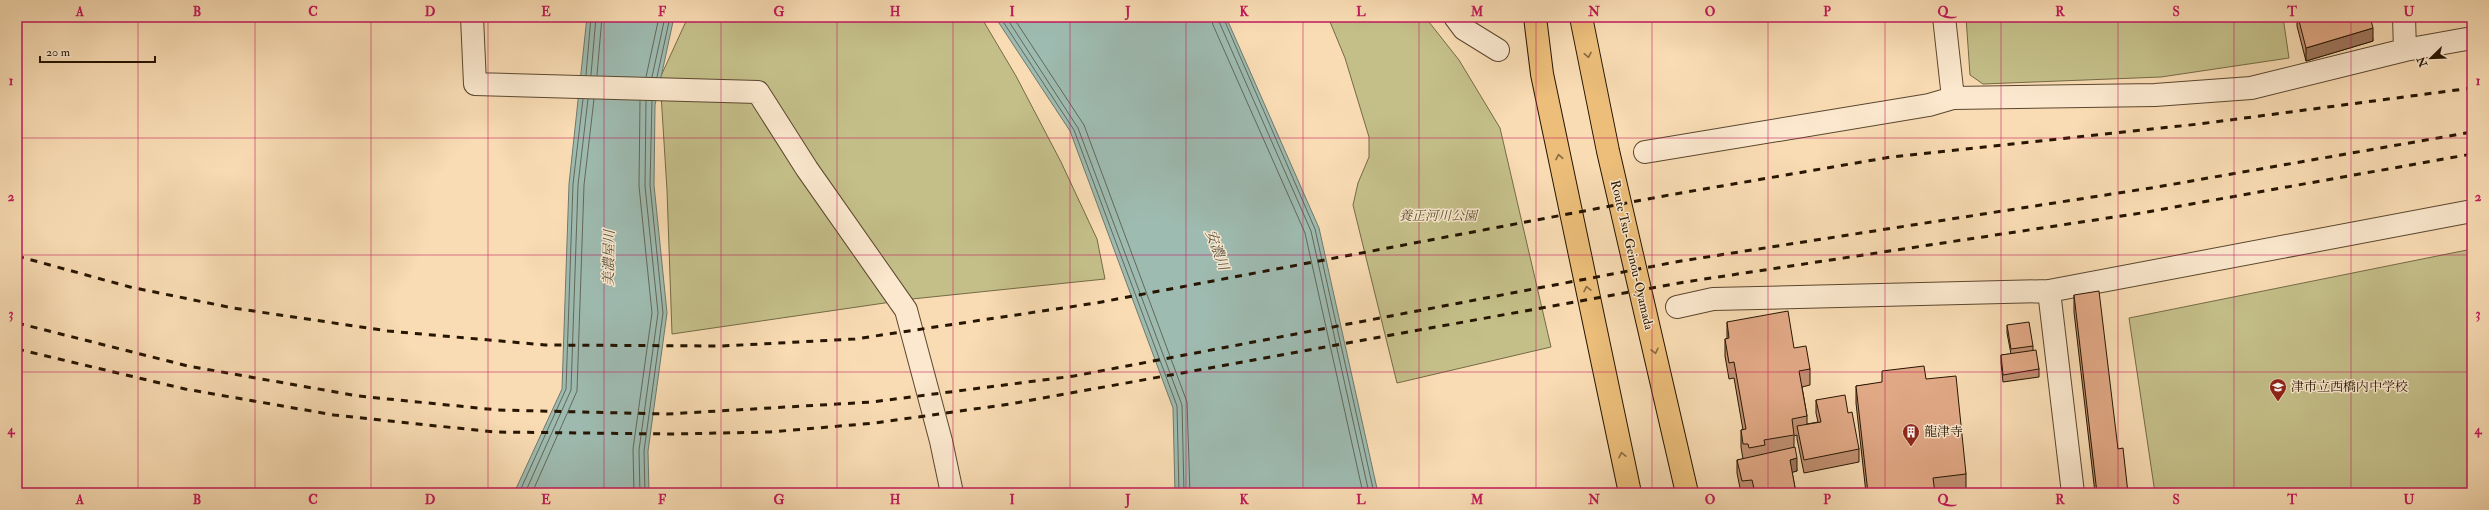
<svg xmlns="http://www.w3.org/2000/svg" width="2489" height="510" viewBox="0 0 2489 510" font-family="'IM FELL Double Pica','Noto Serif JP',serif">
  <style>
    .green { fill: #c4bf89; stroke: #756a45 }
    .water { fill: #9ebbb1; stroke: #6e796b }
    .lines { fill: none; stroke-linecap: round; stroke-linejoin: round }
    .shore { stroke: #626859; stroke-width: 1 }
    .street-casing { stroke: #5b472e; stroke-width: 24 }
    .primary-casing { stroke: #261501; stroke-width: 24 }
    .street { stroke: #fbe8ce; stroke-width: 22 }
    .primary { stroke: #ecbe7a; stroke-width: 22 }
    .rail { stroke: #261501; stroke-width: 3; stroke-dasharray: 7 7; stroke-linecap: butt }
    .wall { fill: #c29072; stroke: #261501 }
    .shaded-wall { fill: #9e765d; stroke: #261501 }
    .building { fill: #e1a885; stroke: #261501 }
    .oneway { stroke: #896a3e }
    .grid { fill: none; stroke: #c2185b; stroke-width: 1; stroke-opacity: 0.55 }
    .labels { text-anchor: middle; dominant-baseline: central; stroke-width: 3; stroke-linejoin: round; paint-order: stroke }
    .park-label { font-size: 13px; font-style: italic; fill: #5d5031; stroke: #fbe8ce }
    .street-label { font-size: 13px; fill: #261501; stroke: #fbe8ce }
    .poi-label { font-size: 13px; fill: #261501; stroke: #fbe8ce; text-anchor: start }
    .water-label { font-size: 14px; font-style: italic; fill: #504f3f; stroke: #fbe8ce }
    .neatline { fill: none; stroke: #c2185b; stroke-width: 1.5 }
    .grid-label { font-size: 13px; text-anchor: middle; font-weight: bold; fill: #c2185b }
  </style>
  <rect width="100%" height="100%" fill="#f9dcb4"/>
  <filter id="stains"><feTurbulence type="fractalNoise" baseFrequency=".005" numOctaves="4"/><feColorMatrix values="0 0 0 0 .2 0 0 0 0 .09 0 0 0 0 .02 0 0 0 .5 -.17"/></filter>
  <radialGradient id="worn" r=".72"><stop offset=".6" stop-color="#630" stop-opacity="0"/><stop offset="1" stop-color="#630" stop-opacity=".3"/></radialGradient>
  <!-- green -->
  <path class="green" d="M688 17H981L1016 76 1061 162 1097 239 1105 279 912 299 672 334 667 190 660 78Z
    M1328 17H1425L1459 60 1500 128 1551 347 1397 383 1353 205 1358 183 1369 157V137L1345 58Z
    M1966 17H2283L2289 58 2161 77 1983 84 1970 75Z
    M2472 249V493H2155L2129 318Z"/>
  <!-- water -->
  <path class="water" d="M587 17H674L655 105 654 185 667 313 648 451 649 493H514L562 389 569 184Z
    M995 17H1226L1319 228 1378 493H1175L1173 408 1070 131Z"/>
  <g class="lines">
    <!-- shore -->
    <path class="shore" d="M1000 17 1074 130 1177 406 1179 493
      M1006 17 1078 128 1182 405 1184 493
      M1013 17 1084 125 1187 402 1190 493
      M1211 17 1213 25 1305 233 1363 493
      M1217 17 1311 231 1369 493
      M1223 17 1315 229 1374 493
      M586 75 591 17
      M591 75 596 17
      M597 75 602 17
      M646 77 659 17
      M652 77 665 17
      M657 77 670 17
      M519 493 566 389 573 184 583 99
      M525 493 571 390 578 185 588 99
      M532 493 577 391 584 185 594 99
      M634 493 633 449 652 313 639 186 640 101
      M640 493 639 450 658 313 645 186 646 101
      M645 493 644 451 663 313 650 185 652 101"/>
    <!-- street casing -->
    <g class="street-casing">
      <path id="street" d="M472 17 475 84 758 92 807 169 906 310 941 441 952 493
        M1455 17 1464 29 1498 50
        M1944 17 1953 98
        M2405 50 2472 38
        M1645 152 1929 105 1953 98 2155 95 2251 88 2405 50 2404 17
        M2049 291 2073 493
        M1677 307 1713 299 2049 291 2472 211"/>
    </g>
    <!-- primary casing -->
    <g class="primary-casing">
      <path id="primary" d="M1535 17 1542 74 1630 493
        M1581 17 1608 151 1687 493"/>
    </g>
    <!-- street -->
    <use href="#street" class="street"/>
    <!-- primary -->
    <use href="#primary" class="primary"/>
    <!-- rail -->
    <path class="rail" d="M17 256 130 287 233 308 388 331 545 345 722 346 855 339 1096 303 1669 195 1891 157 2199 124 2472 88
      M17 323 188 366 358 396 498 410 667 414 872 402 1074 376 1681 261 2157 187 2472 132
      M17 349 185 389 334 415 494 432 672 434 770 432 875 423 1010 404 1685 282 2141 213 2472 154"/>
  </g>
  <!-- wall -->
  <path class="wall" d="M2297 17H2370L2373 41 2306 61 2297 26Z
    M2074 295 2118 449 2128 493H2095L2074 312Z
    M1727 322 1794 348 1810 369V385L1802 387 1807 416V424L1818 422 1816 413V400L1848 413 1859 449V462L1804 473 1797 439V435L1794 436V447L1797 471 1792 472 1796 493H1741L1737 473V460L1743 459 1741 447V430H1743L1734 378 1729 379 1725 356V339H1727Z
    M2007 325 2033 346V351L2039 369V377L2003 382 2001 363V355L2011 354 2007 333Z
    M1926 379 1966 474V491L1949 493H1866L1856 403V386Z"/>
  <!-- shaded-wall -->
  <path class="shaded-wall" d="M2373 28V41L2306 61V48Z
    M1797 458V471L1790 473V460Z"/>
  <!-- building -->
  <path class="building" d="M2298 17H2370L2373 28 2306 48Z
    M2099 291 2118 449 2123 448 2128 493H2097L2074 295Z
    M1788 311 1794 348 1806 346 1810 369 1799 371 1807 416 1792 419 1794 435 1764 440 1765 445 1749 448 1748 444H1743L1741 430 1746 429 1734 362 1729 363 1725 339 1729 338 1727 322Z
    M2029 322 2033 346 2011 349 2007 325Z
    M2036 350 2039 369 2003 375 2001 355Z
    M1924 366 1926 379 1956 376 1966 474 1933 478 1935 493H1899V490L1868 493 1856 386 1882 382V371Z
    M1845 395 1848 413 1852 412 1859 449 1804 460 1797 426 1821 422 1816 400Z
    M1795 447 1797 458 1790 460 1796 493H1755L1752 480 1742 481 1737 460Z"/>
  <!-- one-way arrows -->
  <defs><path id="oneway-chevron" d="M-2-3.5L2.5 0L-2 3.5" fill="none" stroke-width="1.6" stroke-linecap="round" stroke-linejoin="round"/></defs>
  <g class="oneway">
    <use href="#oneway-chevron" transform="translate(1588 55) rotate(79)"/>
    <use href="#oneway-chevron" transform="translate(1559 157) rotate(-101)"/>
    <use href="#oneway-chevron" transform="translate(1587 289) rotate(-102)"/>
    <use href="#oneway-chevron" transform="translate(1655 351) rotate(77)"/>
    <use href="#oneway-chevron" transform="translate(1622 455) rotate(-102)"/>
  </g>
  <!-- grid -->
  <path class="grid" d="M138 17V493M255 17V493M371 17V493M488 17V493M604 17V493M721 17V493M837 17V493M953 17V493M1070 17V493M1186 17V493M1303 17V493M1419 17V493M1536 17V493M1652 17V493M1768 17V493M1885 17V493M2001 17V493M2118 17V493M2234 17V493M2351 17V493M17 138H2472M17 255H2472M17 372H2472"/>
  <!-- icons -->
  <defs>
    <g id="school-pin" transform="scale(0.9)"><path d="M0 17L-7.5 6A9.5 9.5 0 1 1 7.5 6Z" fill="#8f2418" stroke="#fbe8ce"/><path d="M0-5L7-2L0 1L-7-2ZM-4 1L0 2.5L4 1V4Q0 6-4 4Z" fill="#fff"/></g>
    <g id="building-pin" transform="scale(0.9)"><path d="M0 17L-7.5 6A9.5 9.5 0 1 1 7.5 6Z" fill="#8f2418" stroke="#fbe8ce"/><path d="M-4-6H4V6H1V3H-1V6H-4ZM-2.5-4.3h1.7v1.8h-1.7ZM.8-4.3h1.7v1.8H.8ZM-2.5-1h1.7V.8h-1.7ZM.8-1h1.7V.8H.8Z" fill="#fff"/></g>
  </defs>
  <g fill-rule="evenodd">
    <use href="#school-pin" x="2278" y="387"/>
    <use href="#building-pin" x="1911" y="432"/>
  </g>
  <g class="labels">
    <!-- park labels -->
    <g class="park-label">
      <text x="1438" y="216">養正河川公園</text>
    </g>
    <!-- street labels -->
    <g class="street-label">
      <text transform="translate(1632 255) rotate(77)">Route Tsu-Geinou-Oyamada</text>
    </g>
    <!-- poi labels -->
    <g class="poi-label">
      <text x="2291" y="387">津市立西橋内中学校</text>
      <text x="1924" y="432">龍津寺</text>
    </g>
    <!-- water labels -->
    <g class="water-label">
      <text transform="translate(1217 250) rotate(70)">安濃川</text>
      <text transform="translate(609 258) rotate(-89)">美濃屋川</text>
    </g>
  </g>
  <!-- margin -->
  <rect width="2489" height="510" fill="none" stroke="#f9dcb4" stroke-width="44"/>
  <!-- north arrow -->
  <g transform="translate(2431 58) rotate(247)" stroke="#fbe8ce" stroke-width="3" paint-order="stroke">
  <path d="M0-3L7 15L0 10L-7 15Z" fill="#261501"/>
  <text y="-6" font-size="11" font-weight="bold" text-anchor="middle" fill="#261501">N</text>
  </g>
  <!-- scale -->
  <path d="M40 56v6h115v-6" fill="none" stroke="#261501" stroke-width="2"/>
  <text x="46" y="56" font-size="12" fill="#261501" stroke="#fbe8ce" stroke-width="3" paint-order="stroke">20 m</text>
  <rect x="22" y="22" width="2445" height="466" class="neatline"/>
  <g class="grid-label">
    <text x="80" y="16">A</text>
    <text x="197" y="16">B</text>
    <text x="313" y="16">C</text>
    <text x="430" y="16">D</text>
    <text x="546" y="16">E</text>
    <text x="662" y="16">F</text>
    <text x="779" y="16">G</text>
    <text x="895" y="16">H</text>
    <text x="1012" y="16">I</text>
    <text x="1128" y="16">J</text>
    <text x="1244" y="16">K</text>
    <text x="1361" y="16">L</text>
    <text x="1477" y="16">M</text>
    <text x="1594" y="16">N</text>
    <text x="1710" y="16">O</text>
    <text x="1827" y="16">P</text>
    <text x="1943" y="16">Q</text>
    <text x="2060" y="16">R</text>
    <text x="2176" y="16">S</text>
    <text x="2292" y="16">T</text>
    <text x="2409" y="16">U</text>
    <text x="11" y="85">1</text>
    <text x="2478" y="85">1</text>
    <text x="11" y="201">2</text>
    <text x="2478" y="201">2</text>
    <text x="11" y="318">3</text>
    <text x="2478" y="318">3</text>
    <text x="11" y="434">4</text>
    <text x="2478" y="434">4</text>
    <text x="80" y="504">A</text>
    <text x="197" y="504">B</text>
    <text x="313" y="504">C</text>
    <text x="430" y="504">D</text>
    <text x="546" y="504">E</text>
    <text x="662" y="504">F</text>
    <text x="779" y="504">G</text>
    <text x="895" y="504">H</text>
    <text x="1012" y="504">I</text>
    <text x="1128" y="504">J</text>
    <text x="1244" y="504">K</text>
    <text x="1361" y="504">L</text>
    <text x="1477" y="504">M</text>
    <text x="1594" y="504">N</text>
    <text x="1710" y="504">O</text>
    <text x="1827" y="504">P</text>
    <text x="1943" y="504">Q</text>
    <text x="2060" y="504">R</text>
    <text x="2176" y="504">S</text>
    <text x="2292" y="504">T</text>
    <text x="2409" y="504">U</text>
  </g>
  <rect width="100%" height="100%" filter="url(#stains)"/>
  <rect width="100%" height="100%" fill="url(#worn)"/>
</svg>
